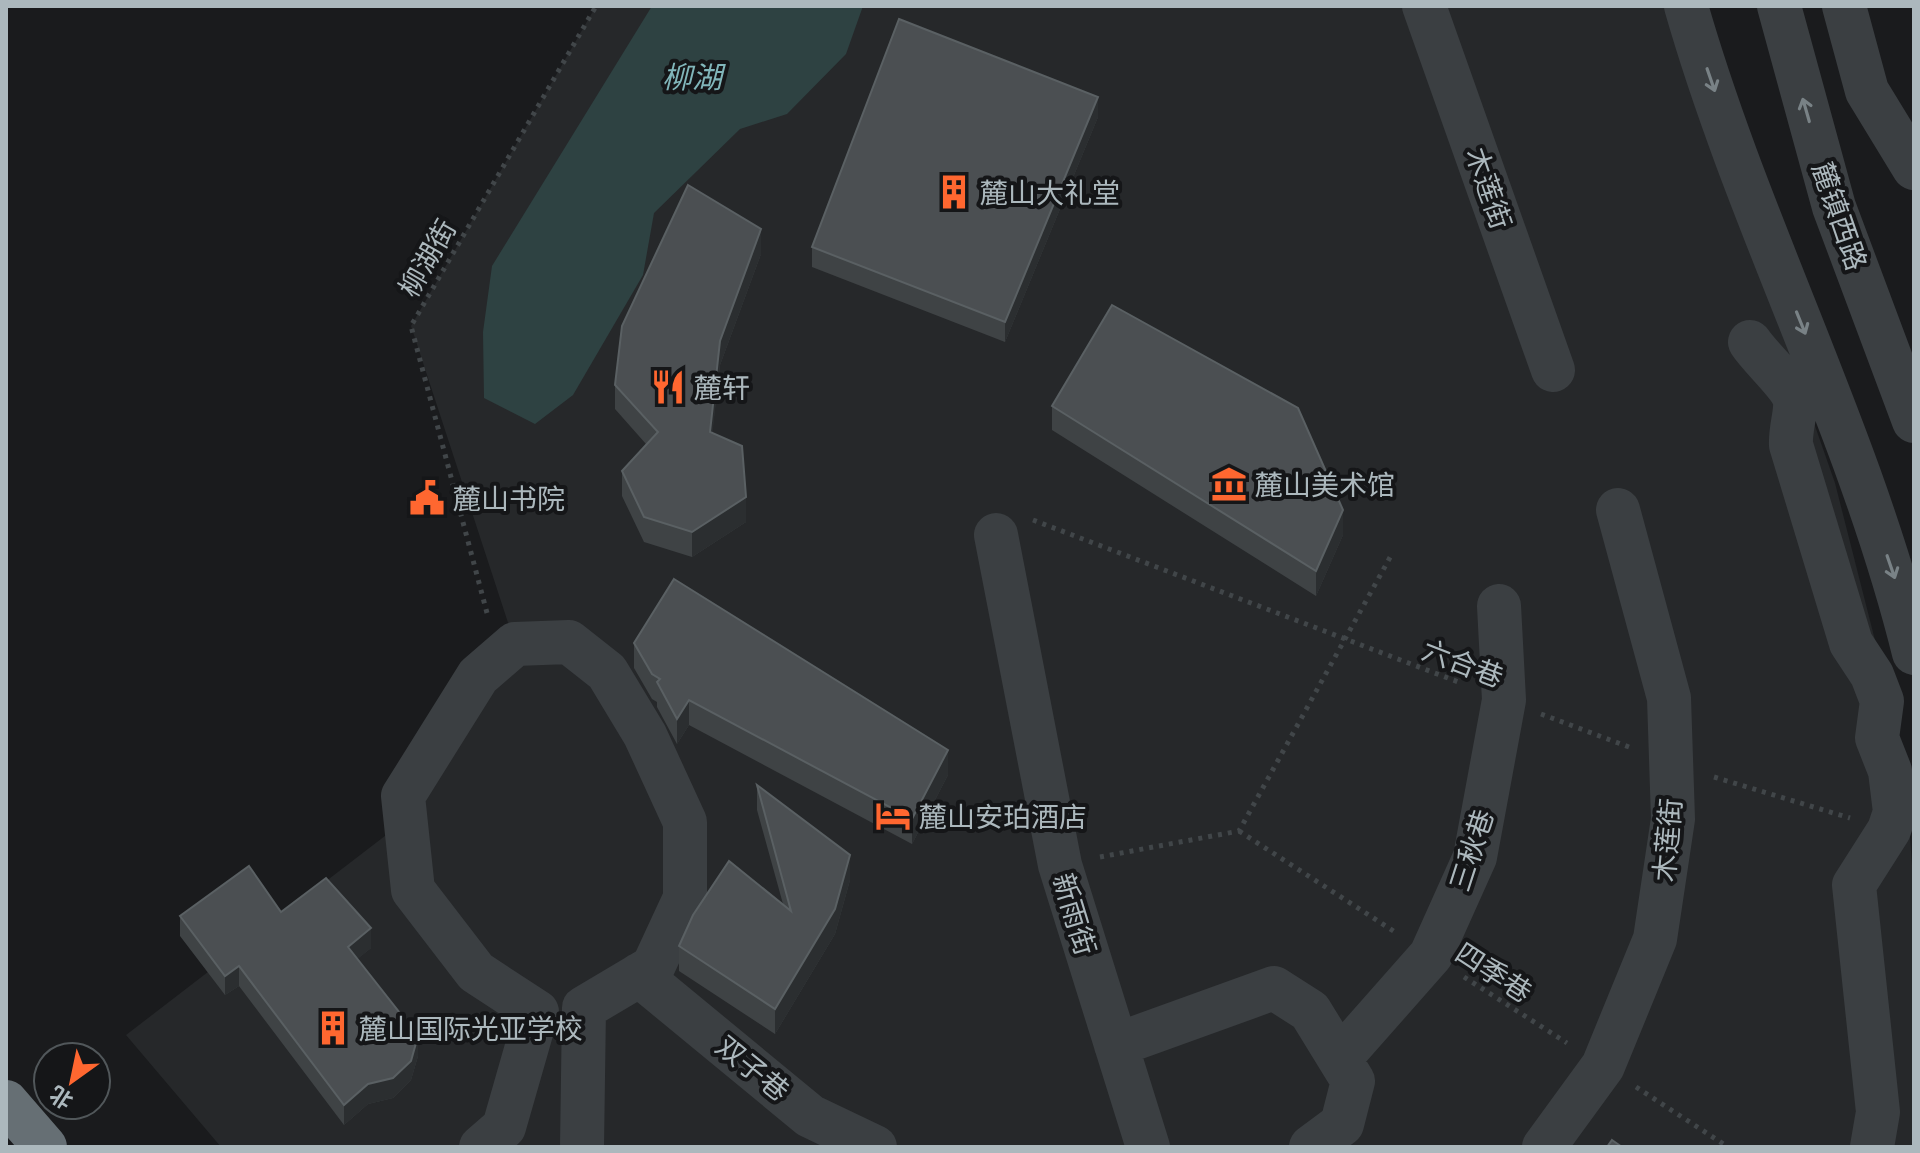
<svg xmlns="http://www.w3.org/2000/svg" width="1920" height="1153" viewBox="0 0 1920 1153" font-family="'Public Sans','Noto Sans SC',sans-serif">
  <style>
    .built { fill: #26282a }
    .water { fill: #2e4242 }
    .lines { fill: none; stroke-linecap: round; stroke-linejoin: round }
    .path { stroke: #414649; stroke-width: 5; stroke-dasharray: 4 6; stroke-linecap: butt }
    .minor { stroke: #3b3f42; stroke-width: 44 }
    .highway { stroke: #666f74; stroke-width: 44 }
    .wall { fill: #3f4345 }
    .shaded-wall { fill: #2b2e30 }
    .building { fill: #4b4f52; stroke: #5a6063; stroke-width: 2 }
    .oneway { stroke: #798286 }
    .labels { text-anchor: middle; dominant-baseline: central; stroke-width: 8; stroke-linejoin: round; paint-order: stroke }
    .street-label { font-size: 28px; fill: #acb8bd; stroke: #151618 }
    .poi-label { font-size: 28px; fill: #acb8bd; stroke: #151618; text-anchor: start }
    .water-label { font-size: 30px; font-style: italic; fill: #81b6ba; stroke: #151618 }
  </style>
  <rect width="100%" height="100%" fill="#1a1b1d"/>
  <!-- built -->
  <path class="built" d="M596 6H1668L1835 483 1904 754 1914 893V1147H221L126 1035 420 809 515 644 411 326Z"/>
  <!-- water -->
  <path class="water" d="M652 6H863L846 54 787 114 740 129 654 213 643 275 573 395 535 424 484 398 483 332 492 266Z"/>
  <g class="lines">
    <!-- path -->
    <path class="path" d="M1033 520 1461 683
      M487 613 411 326 596 6
      M1541 714 1629 747
      M1714 777 1850 818
      M1239 831 1395 932
      M1100 857 1239 831 1393 552
      M1464 977 1567 1043
      M1636 1087 1728 1147"/>
    <!-- minor -->
    <path class="minor" d="M1424 6 1553 370
      M1686 6C1749 226 1859 430 1914 653
      M1779 6 1834 207 1914 421
      M1844 6 1867 91 1914 168
      M1750 342C1761 359 1793 386 1795 402 1796 414 1790 430 1791 445L1851 643 1872 675 1882 701 1877 738 1890 771 1895 812 1889 830 1854 885 1878 1112 1872 1147
      M996 535 1060 865 1148 1147
      M639 975 810 1116 875 1147
      M1116 1045 1274 988 1310 1011 1353 1081 1342 1124 1311 1147
      M1341 1057 1431 955 1475 857 1504 700 1499 606
      M481 1147 504 1127 537 1012 476 972 413 890 403 796 478 676 515 644 569 642 607 672 645 735 685 822V898L653 967 584 1008 582 1147
      M1544 1147 1603 1066 1655 939 1673 819 1669 698 1618 510"/>
    <!-- highway -->
    <path class="highway" d="M6 1102 45 1147"/>
  </g>
  <!-- wall -->
  <path class="wall" d="M1098 117 1005 342 812 267V247Z
    M761 254 720 365 712 434 746 522 692 557 644 542 622 496V471L646 444 615 409V385Z
    M1052 406 1343 535 1316 596 1052 430Z
    M634 643 948 775 912 844 689 725 677 744 657 707V702L652 699 634 668Z
    M757 785 850 880 835 934 775 1034 679 971V946L783 904 757 810Z
    M281 912 371 948 357 959 418 1056 411 1080 393 1098 368 1104 344 1125 239 986 225 995 180 936V916Z"/>
  <!-- shaded-wall -->
  <path class="shaded-wall" d="M1098 97V117L1005 342V322Z
    M761 229V254L720 365 710 457V432L720 341Z
    M746 497V522L692 557V532Z
    M1343 510V535L1316 596V571Z
    M689 700V725L677 744V719Z
    M948 750V775L912 844V819Z
    M850 855V880L835 934 775 1034V1009Z
    M371 928V948L348 967V947Z
    M239 966V986L225 995V976Z
    M418 1036V1056L411 1080 393 1098 368 1104 344 1125V1105Z"/>
  <!-- building -->
  <path class="building" d="M899 19 1098 97 1005 322 812 247Z
    M688 185 761 229 720 341 710 432 742 446 746 497 692 532 644 517 622 471 658 432 615 385 622 326Z
    M1112 305 1298 408 1343 510 1316 571 1052 406Z
    M674 579 948 750 912 819 689 700 677 719 657 682 660 679 652 674 634 643Z
    M757 785 850 855 835 909 775 1009 679 946 693 915 729 861 791 911Z
    M249 866 281 912 326 878 371 928 348 947 418 1036 411 1061 393 1078 368 1084 344 1105 239 966 225 976 180 916Z
    M1612 1140 1622 1147H1607Z"/>
  <!-- one-way arrows -->
  <defs><path id="oneway-shaft" d="M-6 0H5M1.5-3L5.5 0L1.5 3" fill="none" stroke-width="1.6" stroke-linecap="round" stroke-linejoin="round" transform="scale(2)"/></defs>
  <g class="oneway">
    <use href="#oneway-shaft" transform="translate(1711 80) rotate(71)"/>
    <use href="#oneway-shaft" transform="translate(1806 110) rotate(-106)"/>
    <use href="#oneway-shaft" transform="translate(1801 323) rotate(68)"/>
    <use href="#oneway-shaft" transform="translate(1891 567) rotate(71)"/>
  </g>
  <!-- icons -->
  <defs>
    <g id="building-bare" transform="scale(2.76)"><path d="M-4-6H4V6H1V3H-1V6H-4ZM-2.5-4.3h1.7v1.8h-1.7ZM.8-4.3h1.7v1.8H.8ZM-2.5-1h1.7V.8h-1.7ZM.8-1h1.7V.8H.8Z" fill="#ff6730" stroke="#151618" stroke-width="2.5" paint-order="stroke"/></g>
    <g id="restaurant-bare" transform="scale(2.76)"><path d="M-5-6h1v4h1v-4h1v4h1v-4h1v5L-1.5 .5V6h-2V.5L-5-1ZM5-6V6H3V1.5H1.5Q1.5-4 5-6Z" fill="#ff6730" stroke="#151618" stroke-width="2.5" paint-order="stroke"/></g>
    <g id="museum-bare" transform="scale(2.76)"><path d="M0-6L6-3V-2H-6V-3ZM-5-1h2V3h-2ZM-1-1h2V3h-2ZM3-1h2V3H3ZM-6 4H6V6H-6Z" fill="#ff6730" stroke="#151618" stroke-width="2.5" paint-order="stroke"/></g>
    <g id="civic-bare" transform="scale(2.76)"><path d="M-.6-6.5H3V-4.5H.6V-3L4-1V1h2V6H-6V1h2V-1L-.6-3ZM-1.2 2.5V6h2.4V2.5Z" fill="#ff6730" stroke="#151618" stroke-width="2.5" paint-order="stroke"/></g>
    <g id="hotel-bare" transform="scale(2.76)"><path d="M-6-4.5h1.5V1H6V5H4.5V3h-9V5H-6ZM-4 0a1.8 1.8 0 1 1 3.6 0ZM.5 0V-2.5h3Q6-2.5 6 0Z" fill="#ff6730" stroke="#151618" stroke-width="2.5" paint-order="stroke"/></g>
  </defs>
  <g fill-rule="evenodd">
    <use href="#building-bare" x="954" y="192"/>
    <use href="#restaurant-bare" x="668" y="387"/>
    <use href="#museum-bare" x="1229" y="484"/>
    <use href="#civic-bare" x="427" y="498"/>
    <use href="#hotel-bare" x="893" y="816"/>
    <use href="#building-bare" x="333" y="1028"/>
  </g>
  <g class="labels">
    <!-- street labels -->
    <g class="street-label">
      <text transform="translate(1489 188) rotate(71)">木莲街</text>
      <text transform="translate(1840 216) rotate(71)">麓镇西路</text>
      <text transform="translate(427 258) rotate(-60)">柳湖街</text>
      <text transform="translate(1463 663) rotate(21)">六合巷</text>
      <text transform="translate(1667 840) rotate(-85)">木莲街</text>
      <text transform="translate(1471 850) rotate(-72)">三秋巷</text>
      <text transform="translate(1075 914) rotate(73)">新雨街</text>
      <text transform="translate(1494 972) rotate(33)">四季巷</text>
      <text transform="translate(753 1068) rotate(39)">双子巷</text>
    </g>
    <!-- poi labels -->
    <g class="poi-label">
      <text x="980" y="192">麓山大礼堂</text>
      <text x="694" y="387">麓轩</text>
      <text x="1255" y="484">麓山美术馆</text>
      <text x="453" y="498">麓山书院</text>
      <text x="919" y="816">麓山安珀酒店</text>
      <text x="359" y="1028">麓山国际光亚学校</text>
    </g>
    <!-- water labels -->
    <g class="water-label">
      <text x="692" y="77">柳湖</text>
    </g>
  </g>
  <!-- border -->
  <rect width="1920" height="1153" fill="none" stroke="#acb8bd" stroke-width="16"/>
  <!-- north arrow -->
  <g transform="translate(72 1081) rotate(213)"><circle r="38" fill="#151618" stroke="#51575a" stroke-width="2"/>
  <path d="M0-6L14 30L0 20L-14 30Z" fill="#ff6730"/>
  <text y="-12" font-size="22" font-weight="bold" text-anchor="middle" fill="#acb8bd">北</text>
  </g>
</svg>
